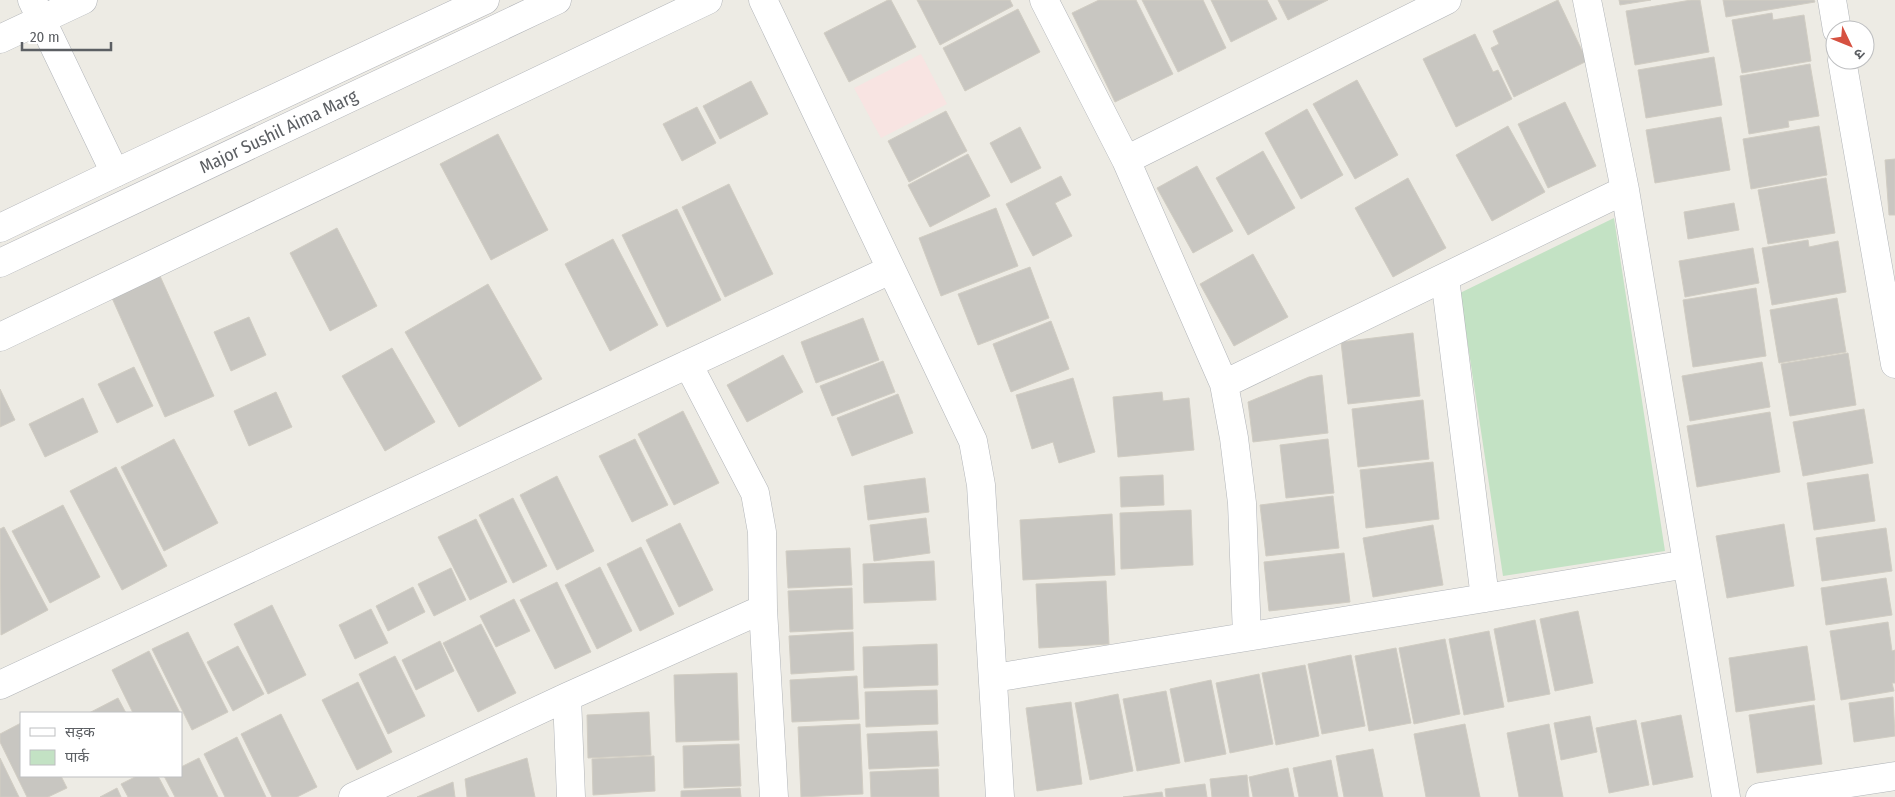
<svg xmlns="http://www.w3.org/2000/svg" width="1895" height="797" viewBox="0 0 1895 797" font-family="'Fira Sans Condensed','Noto Sans Devanagari',sans-serif">
  <style>
    .medical { fill: #f8e4e2 }
    .green { fill: #c3e2c4 }
    .building { fill: #c8c6c1; stroke: #d1cdc3 }
    .lines { fill: none; stroke-linecap: round; stroke-linejoin: round }
    .street-casing { stroke: #b1b4b8; stroke-width: 29 }
    .secondary-casing { stroke: #b1b3b8; stroke-width: 29 }
    .street { stroke: #fff; stroke-width: 28 }
    .secondary { stroke: #fff; stroke-width: 28 }
    .labels { text-anchor: middle; dominant-baseline: central; stroke-width: 5; stroke-linejoin: round; paint-order: stroke }
    .street-label { font-size: 18px; fill: #5c5f63; stroke: #fff }
  </style>
  <rect width="100%" height="100%" fill="#edebe4"/>
  <!-- medical -->
  <path class="medical" d="M921 54 947 104 881 138 854 88Z"/>
  <!-- green -->
  <path class="green" d="M1614 218 1665 551 1503 576 1460 293Z"/>
  <!-- building -->
  <path class="building" d="M888 0H891L916 47 849 82 824 33Z
    M917 0H1010L1013 6 940 45Z
    M1099 0H1136L1173 74 1115 102 1072 13Z
    M1142 0H1203L1226 48 1178 72Z
    M1211 0H1267L1277 19 1231 42Z
    M1278 0H1328L1288 20Z
    M1558 0 1587 61 1514 97 1491 48 1499 44 1493 31Z
    M1619 0H1651L1620 5Z
    M1691 0H1700L1709 52 1635 65 1626 11Z
    M1723 0H1814L1815 2 1726 17Z
    M1018 9 1040 52 965 91 943 48Z
    M1772 13 1773 20 1804 15 1811 61 1742 73 1732 20Z
    M1475 34 1493 72 1498 70 1512 99 1456 127 1423 59Z
    M1714 57 1722 105 1646 118 1638 70Z
    M1810 64 1819 116 1788 121 1789 127 1749 134 1740 76Z
    M1357 80 1398 155 1355 179 1313 104Z
    M751 81 768 114 720 139 703 106Z
    M1565 102 1596 166 1548 188 1518 124Z
    M697 107 716 143 682 161 663 124Z
    M1307 109 1343 175 1301 199 1265 133Z
    M946 111 967 151 909 182 888 141Z
    M1721 117 1730 170 1655 183 1646 130Z
    M1508 126 1545 192 1492 221 1456 155Z
    M1819 126 1827 175 1751 189 1743 139Z
    M1020 127 1041 168 1011 183 990 143Z
    M498 134 548 230 491 260 440 164Z
    M1263 151 1295 208 1248 235 1216 178Z
    M968 154 990 196 930 227 908 185Z
    M1895 159V215H1889L1885 160Z
    M1197 166 1233 231 1193 253 1157 188Z
    M1061 176 1071 195 1055 203 1072 236 1033 256 1006 204Z
    M1408 178 1446 248 1393 277 1355 208Z
    M1826 178 1835 233 1768 244 1758 190Z
    M729 184 773 274 725 297 682 207Z
    M1734 203 1739 230 1688 239 1684 212Z
    M996 208 1018 266 941 296 919 238Z
    M677 209 721 300 667 327 622 235Z
    M337 228 377 306 330 331 290 253Z
    M613 239 658 325 610 351 565 264Z
    M1808 240 1809 247 1838 241 1846 292 1772 305 1762 248Z
    M1753 248 1759 283 1685 297 1679 261Z
    M1253 254 1288 317 1234 346 1200 284Z
    M1030 267 1049 318 978 345 958 294Z
    M160 276 214 396 165 417 112 298Z
    M488 284 542 379 459 427 405 332Z
    M1756 288 1766 356 1693 367 1683 300Z
    M1837 298 1846 352 1779 363 1770 310Z
    M249 317 266 355 231 371 214 332Z
    M863 318 879 360 816 383 801 342Z
    M1051 321 1069 369 1011 392 993 344Z
    M1413 333 1420 396 1348 404 1341 342Z
    M392 348 435 422 385 451 342 376Z
    M1848 353 1856 405 1790 416 1781 364Z
    M783 355 803 392 747 422 727 385Z
    M883 361 895 392 832 416 820 386Z
    M1762 362 1770 407 1690 421 1682 376Z
    M134 367 153 406 117 423 98 384Z
    M1322 375 1328 433 1253 442 1248 402 1309 377Z
    M1073 378 1095 452 1059 463 1053 442 1032 449 1016 395Z
    M0 389 15 420 0 427Z
    M276 392 292 427 249 446 234 411Z
    M1162 392 1163 401 1189 398 1194 450 1118 457 1113 397Z
    M898 394 913 433 852 456 837 418Z
    M83 398 98 432 45 457 29 424Z
    M1423 400 1429 459 1358 467 1352 409Z
    M1864 409 1873 463 1803 476 1793 422Z
    M683 411 719 483 674 505 638 434Z
    M1770 412 1780 472 1697 487 1687 426Z
    M174 439 218 523 164 551 121 467Z
    M635 439 668 505 632 522 599 456Z
    M1328 439 1334 493 1286 498 1280 445Z
    M1433 462 1439 519 1366 528 1360 470Z
    M116 467 167 566 122 590 70 491Z
    M1868 474 1875 521 1814 530 1807 483Z
    M1163 475 1164 505 1121 507 1120 477Z
    M557 476 594 551 557 570 520 495Z
    M925 478 929 512 868 520 864 486Z
    M1333 496 1339 548 1266 556 1260 505Z
    M513 498 547 566 513 583 479 515Z
    M63 505 100 577 50 603 12 531Z
    M1191 510 1193 565 1121 569 1120 513Z
    M1112 514 1115 575 1023 580 1020 520Z
    M926 518 930 553 874 561 870 525Z
    M476 519 507 582 470 600 438 537Z
    M680 523 713 590 679 607 646 540Z
    M1784 524 1794 586 1727 598 1716 536Z
    M1433 525 1443 585 1373 597 1363 538Z
    M4 527 48 610 1 635 0 529Z
    M1886 528 1892 571 1822 581 1816 538Z
    M641 547 674 614 640 631 607 564Z
    M850 548 852 585 788 588 786 551Z
    M1344 553 1350 602 1269 611 1264 562Z
    M934 561 936 600 864 603 863 564Z
    M600 567 632 631 597 649 565 585Z
    M451 568 466 600 434 616 418 584Z
    M1886 578 1892 615 1826 625 1821 588Z
    M1106 581 1109 644 1039 648 1036 584Z
    M557 582 591 652 555 669 520 600Z
    M413 587 425 612 388 631 376 606Z
    M852 588 853 629 790 632 788 591Z
    M514 599 530 631 496 647 480 616Z
    M272 605 306 675 268 694 234 624Z
    M371 609 388 643 355 659 339 625Z
    M1578 611 1593 683 1555 691 1540 619Z
    M1535 620 1550 694 1508 702 1494 629Z
    M1888 622 1892 651 1895 650V683H1892L1894 691 1841 700 1830 631Z
    M481 624 516 693 478 712 443 643Z
    M1489 631 1504 707 1464 715 1449 639Z
    M188 632 228 712 192 730 152 649Z
    M853 632 854 670 791 674 789 636Z
    M1445 639 1460 714 1414 724 1399 648Z
    M440 641 454 671 416 690 402 660Z
    M937 644 938 685 864 688 863 647Z
    M238 646 264 694 233 711 207 662Z
    M1807 646 1815 700 1736 712 1729 658Z
    M1396 648 1411 723 1369 731 1355 656Z
    M149 651 180 713H133L112 670Z
    M1351 655 1365 726 1322 734 1308 664Z
    M395 656 425 716 388 734 359 674Z
    M1305 665 1319 736 1276 745 1262 673Z
    M737 673 739 740 676 742 674 675Z
    M1259 674 1273 744 1230 753 1216 683Z
    M857 676 859 719 792 722 790 680Z
    M1211 680 1226 754 1185 762 1170 689Z
    M358 682 392 752 357 770 322 700Z
    M937 690 938 724 866 727 865 692Z
    M1166 691 1180 763 1137 771 1123 699Z
    M1118 694 1133 771 1090 780 1075 703Z
    M1893 697 1895 736 1854 742 1849 703Z
    M118 698 126 713H89Z
    M1071 702 1082 784 1037 791 1026 708Z
    M1814 705 1822 764 1757 773 1749 715Z
    M649 712 651 755 588 758 587 715Z
    M281 714 317 787 297 797H272L241 734Z
    M1681 715 1693 777 1653 785 1641 723Z
    M1590 716 1597 752 1561 760 1554 723Z
    M1636 720 1649 785 1609 793 1596 728Z
    M21 723V776H61L67 788 48 797H27L0 742V734Z
    M860 724 863 794 801 797 798 727Z
    M1465 724 1480 797H1426L1414 734Z
    M1549 724 1563 797H1519L1507 733Z
    M937 731 939 766 869 769 867 734Z
    M237 737 266 797H225L204 754Z
    M739 744 741 786 684 788 683 746Z
    M1373 749 1383 797H1344L1336 756Z
    M654 756 655 791 593 795 592 759Z
    M0 758 19 797H0Z
    M199 758 218 797H175L164 776H181V767Z
    M527 758 535 797H467L465 779Z
    M1331 760 1338 797H1299L1293 768Z
    M1288 768 1294 797H1253L1249 777Z
    M938 769 939 797H871L870 772Z
    M1247 775 1249 797H1212L1210 779Z
    M137 776H158L169 797H128L121 784Z
    M453 782 455 797H417Z
    M1205 784 1207 797H1166L1165 789Z
    M117 788 121 797H100Z
    M740 788 741 797H681V791Z
    M1162 792 1163 797H1123Z"/>
  <g class="lines">
    <!-- street casing -->
    <g class="street-casing">
      <path id="street" d="M32 0 115 173
        M763 0 973 441 981 485 1000 797
        M1044 0 1126 160 1224 384 1234 438 1242 503 1247 636
        M1587 0 1625 190 1726 797
        M1832 0 1837 30
        M0 39 83 0
        M1842 60 1895 364
        M1126 160 1447 0
        M1445 278 1485 598
        M0 337 708 0
        M688 364 755 493 762 532 763 609 774 797
        M1224 384 1625 190
        M994 678 1485 598 1687 564
        M0 685 890 270
        M567 697 571 797
        M353 797 567 697 763 609
        M1760 797 1895 776"/>
    </g>
    <!-- secondary casing -->
    <g class="secondary-casing">
      <g id="secondary">
        <path d="M0 228 115 173 485 0"/>
        <path id="s1" d="M0 263 557 0"/>
      </g>
    </g>
    <!-- street -->
    <use href="#street" class="street"/>
    <!-- secondary -->
    <use href="#secondary" class="secondary"/>
  </g>
  <g class="labels">
    <!-- street labels -->
    <g class="street-label">
      <text stroke="none"><textPath href="#s1" startOffset="308">Major Sushil Aima Marg</textPath></text>
    </g>
  </g>
  <!-- legend -->
  <rect x="20" y="712" width="162" height="65" fill="#ffffff" stroke="#bebfc1"/>
  <rect x="30" y="728" width="25" height="8" fill="#ffffff" stroke="#bebfc1"/>
  <text x="65" y="737" font-size="15" fill="#5c5f63">सड़क</text>
  <rect x="30" y="750" width="25" height="15" fill="#c3e2c4" stroke="#bebfc1"/>
  <text x="65" y="762" font-size="15" fill="#5c5f63">पार्क</text>
  <!-- north arrow -->
  <g transform="translate(1850 45) rotate(133)"><circle r="24" fill="#ffffff" stroke="#bebfc1"/>
  <path d="M0-4L9 19L0 12L-9 19Z" fill="#d65141"/>
  <text y="-8" font-size="14" font-weight="bold" text-anchor="middle" fill="#5c5f63">उ</text>
  </g>
  <!-- scale -->
  <path d="M22 42v8h89v-8" fill="none" stroke="#5c5f63" stroke-width="2.5"/>
  <text x="30" y="42" font-size="15" fill="#5c5f63" stroke="#ffffff" stroke-width="4" paint-order="stroke">20 m</text>
</svg>
